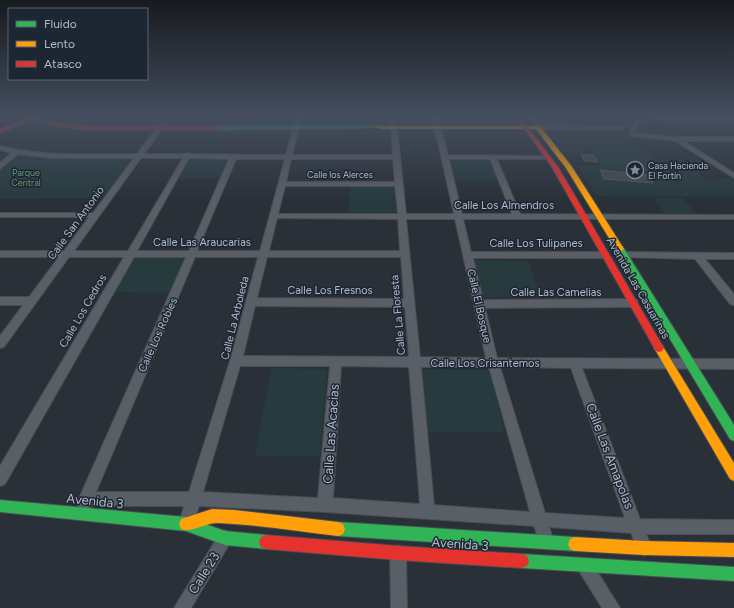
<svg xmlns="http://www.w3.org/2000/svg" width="734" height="608" viewBox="0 0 734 608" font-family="Figtree,sans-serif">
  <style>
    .green { fill: #273a3e }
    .building { fill: #444950; stroke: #52575f }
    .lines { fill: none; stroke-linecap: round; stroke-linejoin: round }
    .street-casing { stroke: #484c53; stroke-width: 2 }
    .fast-casing { stroke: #484c53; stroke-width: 2 }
    .slow-casing { stroke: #484c53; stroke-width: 2 }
    .jam-casing { stroke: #484c53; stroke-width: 2 }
    .street { fill: #5a5e66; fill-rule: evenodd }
    .fast { fill: #30b455; fill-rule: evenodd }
    .slow { fill: #ff9f0a; fill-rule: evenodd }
    .jam { fill: #e5322d; fill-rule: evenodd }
    .labels { text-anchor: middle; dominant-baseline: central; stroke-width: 3; stroke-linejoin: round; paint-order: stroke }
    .far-poi-label { font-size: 9px; fill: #b4bcc9; stroke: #1d2633; text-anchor: start }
    .far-park-label { font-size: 9px; fill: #6b9a76; stroke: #1d2633 }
    .far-street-label { font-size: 9px; fill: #b4bcc9; stroke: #1d2633 }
    .street-label { font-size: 11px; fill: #b4bcc9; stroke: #1d2633 }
    .near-street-label { font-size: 13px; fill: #b4bcc9; stroke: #1d2633 }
  </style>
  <rect width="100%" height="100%" fill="#2a3038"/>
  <!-- green -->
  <path class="green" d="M553 137H577L584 153 567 154Z
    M593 138 614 139 622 142 641 143 660 170 697 171 705 179 732 178 734 179V197L597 196 577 166 600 165 587 141H594Z
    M18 155 51 158H134L105 198 0 199V171Z
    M190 158H231L222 178H179Z
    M451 159 490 160 498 180 455 179Z
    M350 187H394L396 212H348Z
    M653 198H683L696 213H664Z
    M132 257H186L170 293 112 292Z
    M474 260 528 261 542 297H483Z
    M271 368 327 369 320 456H255Z
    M422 369 490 370 504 432H428Z"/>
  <!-- building -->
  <path class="building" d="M581 154 594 155 598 162 584 161Z
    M600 170 650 175 653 183 604 179Z"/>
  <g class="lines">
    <!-- street casing -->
    <g class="street-casing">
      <path id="street" d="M34 116H41L30 119V117Z
        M166 116H172L144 154H185L188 153 191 154 286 155 296 116H302L292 155H393L390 116H396L406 214H454L432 116H438L448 155 550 156V158L548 159H497L520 214 734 215V219H463L471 252H605L609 255 605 258H473L483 300 633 299 637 300 638 303 637 306 633 307 485 308 497 358 734 359V369L582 368 640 519 734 520V534H646L652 548 649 553 644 556 639 553 631 533 549 527 554 541 551 546 546 549 541 546 534 526 325 512 199 506 191 529 186 531 181 529 179 524 184 506H90L89 509 84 511 79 509 77 504 81 494 186 257H134L5 484 0 486V466L124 257H69L4 347 0 348V336L23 305H0V297H29L59 257H0V251H64L89 217H0V213H93L134 158H50L18 154 0 169V163L11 153 0 150V146C45 157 91 154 137 154ZM141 158H183L128 251H74ZM189 158 229 159 189 251H137ZM236 159H285L260 251H197ZM291 159H393L395 182H286ZM449 159H490L512 214H462ZM285 186H395L398 214H278ZM277 218 398 219 400 251H269ZM406 219H455L486 358 420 357ZM195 257H258L230 361 189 492H96ZM267 257H401L404 299 257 298ZM255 306 405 307 409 357 243 356ZM240 366H330L318 498 203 492ZM341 366 409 367 420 504 333 498ZM421 367H489L530 512 434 505ZM500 367 571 368 625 518 545 513Z
        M527 116H533L540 125 621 126 624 128 621 130 538 129 536 128Z
        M638 116 734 117V121H672L643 118 635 133 677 137H734V141H684L734 173V178L675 141 630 136V130Z
        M623 252 734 253V259H705L734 294V305L730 304 695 259 620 257 619 255 620 253Z
        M225 530 230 533 233 538 191 608H174L220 533Z
        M398 545 403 548 406 553 407 608H391L390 553 393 548Z
        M584 558 590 560 620 608H602L576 566 578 560Z"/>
    </g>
    <!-- fast casing -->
    <g class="fast-casing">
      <path id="fast" d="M380 125 382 126V128L218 130 215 128 218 126Z
        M620 246 623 247 734 425V441L730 439 616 249Z
        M0 500 186 517 225 531 266 535 271 537 273 542 271 547 266 549 225 545 186 531 0 512Z
        M338 522 575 537 580 539 582 544 580 549 575 551 338 536 333 534 331 529 333 524Z
        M522 554 734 567V581L522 568 517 566 515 561 517 556Z"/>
    </g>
    <!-- slow casing -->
    <g class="slow-casing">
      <path id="slow" d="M378 126H540L572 167 624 249 620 252 617 251 566 168 536 129H380L377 127Z
        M659 344 662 345 734 463V481L730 479 656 351 654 348 656 345Z
        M212 509 234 510 338 522 343 524 345 529 343 534 338 536C299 531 259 525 219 523 207 522 192 533 181 529L179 524 181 519Z
        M575 537 644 541 734 543V557L644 555 575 551 570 549 568 544 570 539Z"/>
    </g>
    <!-- jam casing -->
    <g class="jam-casing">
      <path id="jam" d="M23 116H30L60 123 87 126H218L221 128 218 130H87L60 127 33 120 0 133V129L27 118Z
        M515 116H519L558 167 662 345 664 348 662 351 659 352 656 351 552 167Z
        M266 535 398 546 522 554 527 556 529 561 527 566 522 568 398 560 266 549 261 547 259 542 261 537Z"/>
    </g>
    <!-- street -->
    <use href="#street" class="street"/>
    <!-- fast -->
    <use href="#fast" class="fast"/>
    <!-- slow -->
    <use href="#slow" class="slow"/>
    <!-- jam -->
    <use href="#jam" class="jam"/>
  </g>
  <!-- sky -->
  <linearGradient id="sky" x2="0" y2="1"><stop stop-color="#171a1f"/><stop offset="0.58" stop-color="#444e5e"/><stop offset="1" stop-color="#444e5e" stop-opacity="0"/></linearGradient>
  <rect width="734" height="201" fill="url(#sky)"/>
  <!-- icons -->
  <defs>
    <g id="sight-ring" transform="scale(0.9)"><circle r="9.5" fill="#1d2633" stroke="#848b96" stroke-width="1.5"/><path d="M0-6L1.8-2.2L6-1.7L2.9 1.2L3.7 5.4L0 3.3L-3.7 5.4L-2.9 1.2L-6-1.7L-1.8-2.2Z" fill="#848b96"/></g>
  </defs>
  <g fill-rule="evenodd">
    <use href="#sight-ring" x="635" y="170"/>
  </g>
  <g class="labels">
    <!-- far-poi labels -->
    <g class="far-poi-label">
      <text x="648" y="165">Casa Hacienda<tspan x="648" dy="10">El Fortín</tspan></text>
    </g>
    <!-- far-park labels -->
    <g class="far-park-label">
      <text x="26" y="172">Parque<tspan x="26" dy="10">Central</tspan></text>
    </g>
    <!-- far-street labels -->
    <g class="far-street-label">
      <text x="340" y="174">Calle los Alerces</text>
    </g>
    <!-- street labels -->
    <g class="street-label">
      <text x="504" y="205">Calle Los Almendros</text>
      <text transform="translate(76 223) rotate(-54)">Calle San Antonio</text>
      <text x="202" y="242">Calle Las Araucarias</text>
      <text x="536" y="243">Calle Los Tulipanes</text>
      <text transform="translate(638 288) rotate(60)">Avenida Las Casuarinas</text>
      <text x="330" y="290">Calle Los Fresnos</text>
      <text x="556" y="292">Calle Las Camelias</text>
      <text transform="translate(479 306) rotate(77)">Calle El Bosque</text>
      <text transform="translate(83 311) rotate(-60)">Calle Los Cedros</text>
      <text transform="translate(398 315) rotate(-95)">Calle La Floresta</text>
      <text transform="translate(235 318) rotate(-76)">Calle La Arboleda</text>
      <text transform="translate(158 335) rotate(-66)">Calle Los Robles</text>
      <text x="485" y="363">Calle Los Crisantemos</text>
    </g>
    <!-- near-street labels -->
    <g class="near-street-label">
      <text transform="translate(331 434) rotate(-86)">Calle Las Acacias</text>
      <text transform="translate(610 456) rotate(69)">Calle Las Amapolas</text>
      <text transform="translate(95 501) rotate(6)">Avenida 3</text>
      <text transform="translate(460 544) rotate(4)">Avenida 3</text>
      <text transform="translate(204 573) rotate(-58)">Calle 23</text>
    </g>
  </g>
  <!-- legend -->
  <rect x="8" y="8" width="140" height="72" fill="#1d2633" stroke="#59626f"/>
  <rect x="16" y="21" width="20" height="6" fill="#30b455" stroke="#59626f"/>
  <text x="44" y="28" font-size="12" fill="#b4bcc9">Fluido</text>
  <rect x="16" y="41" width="20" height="6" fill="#ff9f0a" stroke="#59626f"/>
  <text x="44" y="48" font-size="12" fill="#b4bcc9">Lento</text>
  <rect x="16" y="61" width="20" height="6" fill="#e5322d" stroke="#59626f"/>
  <text x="44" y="68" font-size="12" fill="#b4bcc9">Atasco</text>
</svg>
